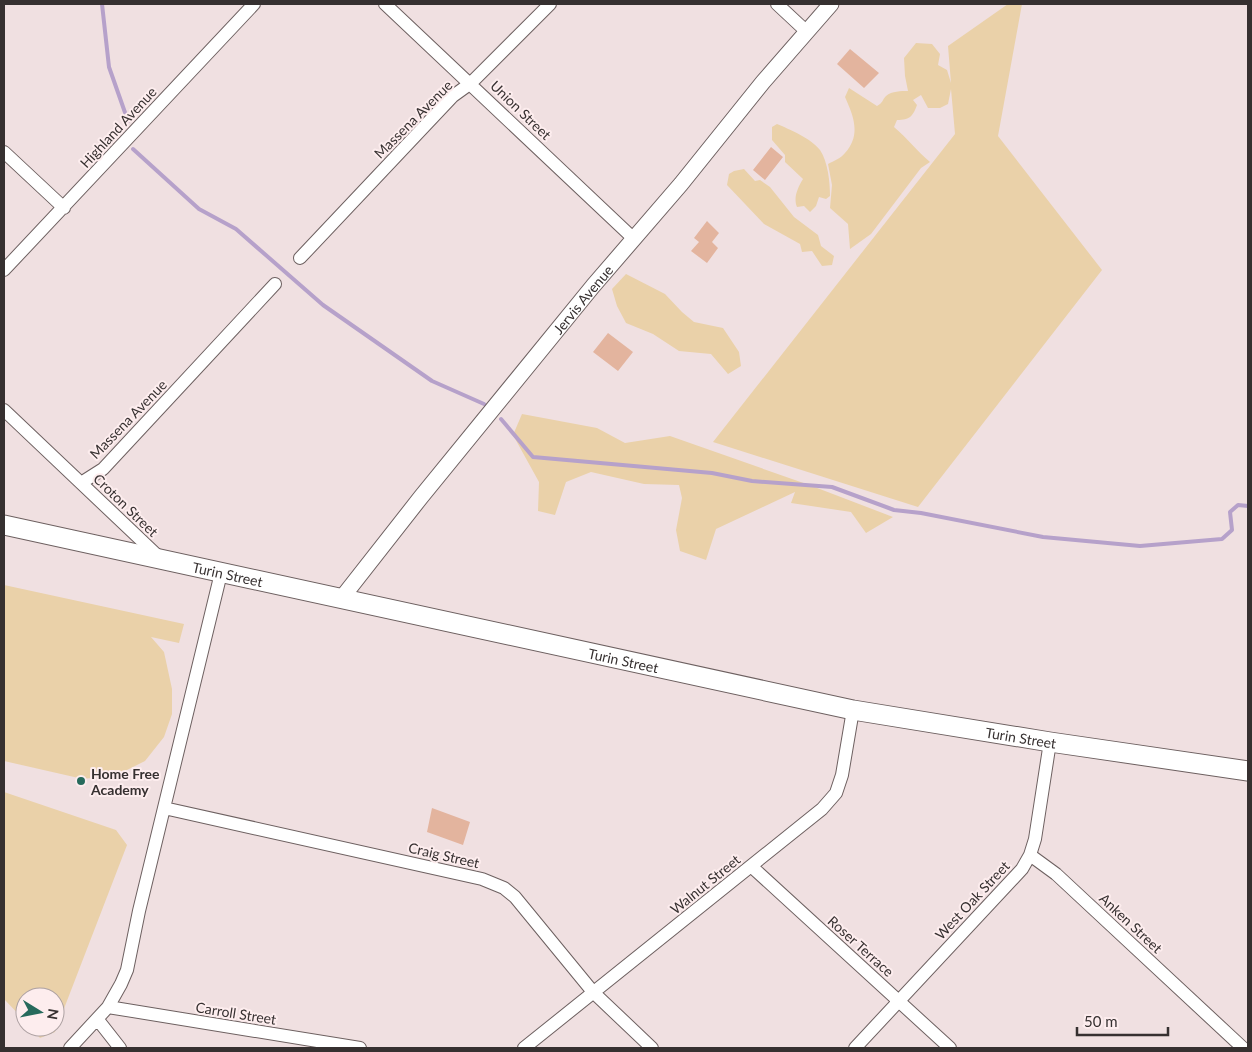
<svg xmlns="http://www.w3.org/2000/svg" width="1252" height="1052" viewBox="0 0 1252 1052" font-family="Lato,sans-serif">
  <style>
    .green { fill: #ead1a9 }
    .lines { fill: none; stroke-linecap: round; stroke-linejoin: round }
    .stream { stroke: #b6a1ca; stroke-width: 4 }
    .building { fill: #e3b49e }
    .minor-casing { stroke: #6d6060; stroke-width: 14 }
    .tertiary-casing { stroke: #6d6060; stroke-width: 17 }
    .primary-casing { stroke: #6d6060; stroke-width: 21 }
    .minor { stroke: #fff; stroke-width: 12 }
    .tertiary { stroke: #fff; stroke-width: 15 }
    .primary { stroke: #fff; stroke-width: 19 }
    .poi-dot { fill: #266a5c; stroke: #fdedee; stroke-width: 2 }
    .labels { text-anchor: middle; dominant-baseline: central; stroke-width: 4; stroke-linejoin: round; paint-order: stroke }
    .street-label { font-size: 14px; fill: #363030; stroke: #fdedee }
    .poi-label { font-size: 14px; font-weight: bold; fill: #363030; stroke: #fdedee; text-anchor: start }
  </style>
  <rect width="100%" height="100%" fill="#f0e0e1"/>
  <!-- green -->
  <path class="green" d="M1008 4H1022L998 136 1102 270 918 507 713 442 955 134 951 89 948 104 940 108H928L921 95 913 100 917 105C913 116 910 120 897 120L894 127C907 138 917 151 930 162L921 168 871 234 850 249 848 224 830 208 832 185 828 164C834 161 841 158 845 153 861 135 854 117 845 97L849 88 877 106C883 103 882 100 886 96 892 91 901 91 908 91L905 76 904 58 916 43 932 44 940 54 938 65 947 70 951 83 948 46Z
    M777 124C789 129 812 139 820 150 828 162 830 182 830 196L826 199 819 197 816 206 810 212 804 206 797 207C793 198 798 187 803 179L785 162V155L772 140V127Z
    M744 169 755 181 760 180 770 187 794 217 818 235 821 246 834 256 832 265 822 266 812 251 802 252 800 244 764 224 727 185 729 174 734 171Z
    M626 274 665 294 682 312 694 322 723 328 739 352 741 366 728 374 711 354 679 351 653 334 626 323 617 306 612 289Z
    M522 414 597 428 625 443 670 436 812 486 893 517 866 533 851 512 791 503 795 492 716 529 706 560 680 551 676 530 682 498 679 485 644 484 591 472 566 482 555 515 538 511 539 482 513 435Z
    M4 585 184 624 179 643 151 637 164 652 172 689V714L164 737 145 761 117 775 83 779 4 761Z
    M4 792 116 830 127 845 55 1032 40 1038 30 1027H55V997H25V1021L4 999Z"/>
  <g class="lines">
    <!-- stream -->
    <path class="stream" d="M102 4 109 67 128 121
      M133 149 199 209 236 229 323 305 432 381 484 404
      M501 419 533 457 712 473 752 481 832 487 894 510 921 513 1043 537 1140 546 1222 539 1232 530 1230 512 1238 505 1248 506"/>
  </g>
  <!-- building -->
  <path class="building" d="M850 49 879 73 864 88 837 64Z
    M771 147 783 157 765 180 753 170Z
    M707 221 719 233 712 242 718 248 707 263 691 251 699 242 694 238Z
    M608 333 633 352 618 371 593 352Z
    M432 808 470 822 463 845 427 832Z"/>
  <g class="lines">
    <!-- minor casing -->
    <g class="minor-casing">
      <path id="minor" d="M385 4 634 239
        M777 4 807 32
        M4 152 64 208
        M300 258 453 96 471 83 550 4
        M4 270 254 4
        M4 410 160 558
        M81 483 103 469 275 284
        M164 808 482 879 504 888 515 897 593 992 652 1048
        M1030 855 1056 874 1243 1048
        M751 866 950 1048
        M108 1007 360 1048
        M98 1020 120 1048
        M70 1048 108 1007 121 984 127 970 139 911 221 573
        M524 1048 822 809 836 793 842 775 853 710
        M855 1048 1022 869 1030 855 1035 839 1050 742"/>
    </g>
    <!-- tertiary casing -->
    <g class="tertiary-casing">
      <g id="tertiary">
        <path id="s1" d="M341 599 421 497 593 286 681 184 763 82 831 4"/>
      </g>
    </g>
    <!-- primary casing -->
    <g class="primary-casing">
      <g id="primary">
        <path id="s2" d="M4 525 853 710 1050 742 1248 771"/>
      </g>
    </g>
    <!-- minor -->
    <use href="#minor" class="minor"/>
    <!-- tertiary -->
    <use href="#tertiary" class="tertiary"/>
    <!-- primary -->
    <use href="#primary" class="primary"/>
  </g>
  <!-- markers -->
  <circle class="poi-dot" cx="81" cy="781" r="5"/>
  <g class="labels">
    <!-- street labels -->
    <g class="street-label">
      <text transform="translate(521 110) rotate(44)">Union Street</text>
      <text transform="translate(413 119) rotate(-45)">Massena Avenue</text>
      <text transform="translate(118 127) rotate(-47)">Highland Avenue</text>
      <text stroke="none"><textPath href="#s1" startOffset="385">Jervis Avenue</textPath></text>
      <text transform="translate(128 419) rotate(-46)">Massena Avenue</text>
      <text transform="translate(126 505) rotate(44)">Croton Street</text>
      <text stroke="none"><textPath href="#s2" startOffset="229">Turin Street</textPath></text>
      <text stroke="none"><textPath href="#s2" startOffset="634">Turin Street</textPath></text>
      <text stroke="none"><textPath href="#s2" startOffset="1039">Turin Street</textPath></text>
      <text transform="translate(444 855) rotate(13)">Craig Street</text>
      <text transform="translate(705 884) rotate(-39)">Walnut Street</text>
      <text transform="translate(972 900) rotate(-47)">West Oak Street</text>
      <text transform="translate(1131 923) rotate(43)">Anken Street</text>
      <text transform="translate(861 946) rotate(42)">Roser Terrace</text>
      <text transform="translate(236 1013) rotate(9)">Carroll Street</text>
    </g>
    <!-- poi labels -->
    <g class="poi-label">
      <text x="91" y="773">Home Free<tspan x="91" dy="16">Academy</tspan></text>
    </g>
  </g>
  <!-- border -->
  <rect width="1252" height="1052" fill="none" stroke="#363030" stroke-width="10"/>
  <!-- north arrow -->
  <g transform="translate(40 1012) rotate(100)"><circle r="24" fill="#fdedee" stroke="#ada1a2"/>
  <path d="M0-4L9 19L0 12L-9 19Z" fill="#266a5c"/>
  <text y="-8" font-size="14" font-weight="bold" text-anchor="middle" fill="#363030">N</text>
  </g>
  <!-- scale -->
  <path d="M1077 1027v8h91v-8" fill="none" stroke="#363030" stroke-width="2.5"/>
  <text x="1084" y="1027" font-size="15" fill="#363030" stroke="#fdedee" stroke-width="4" paint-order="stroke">50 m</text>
</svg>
